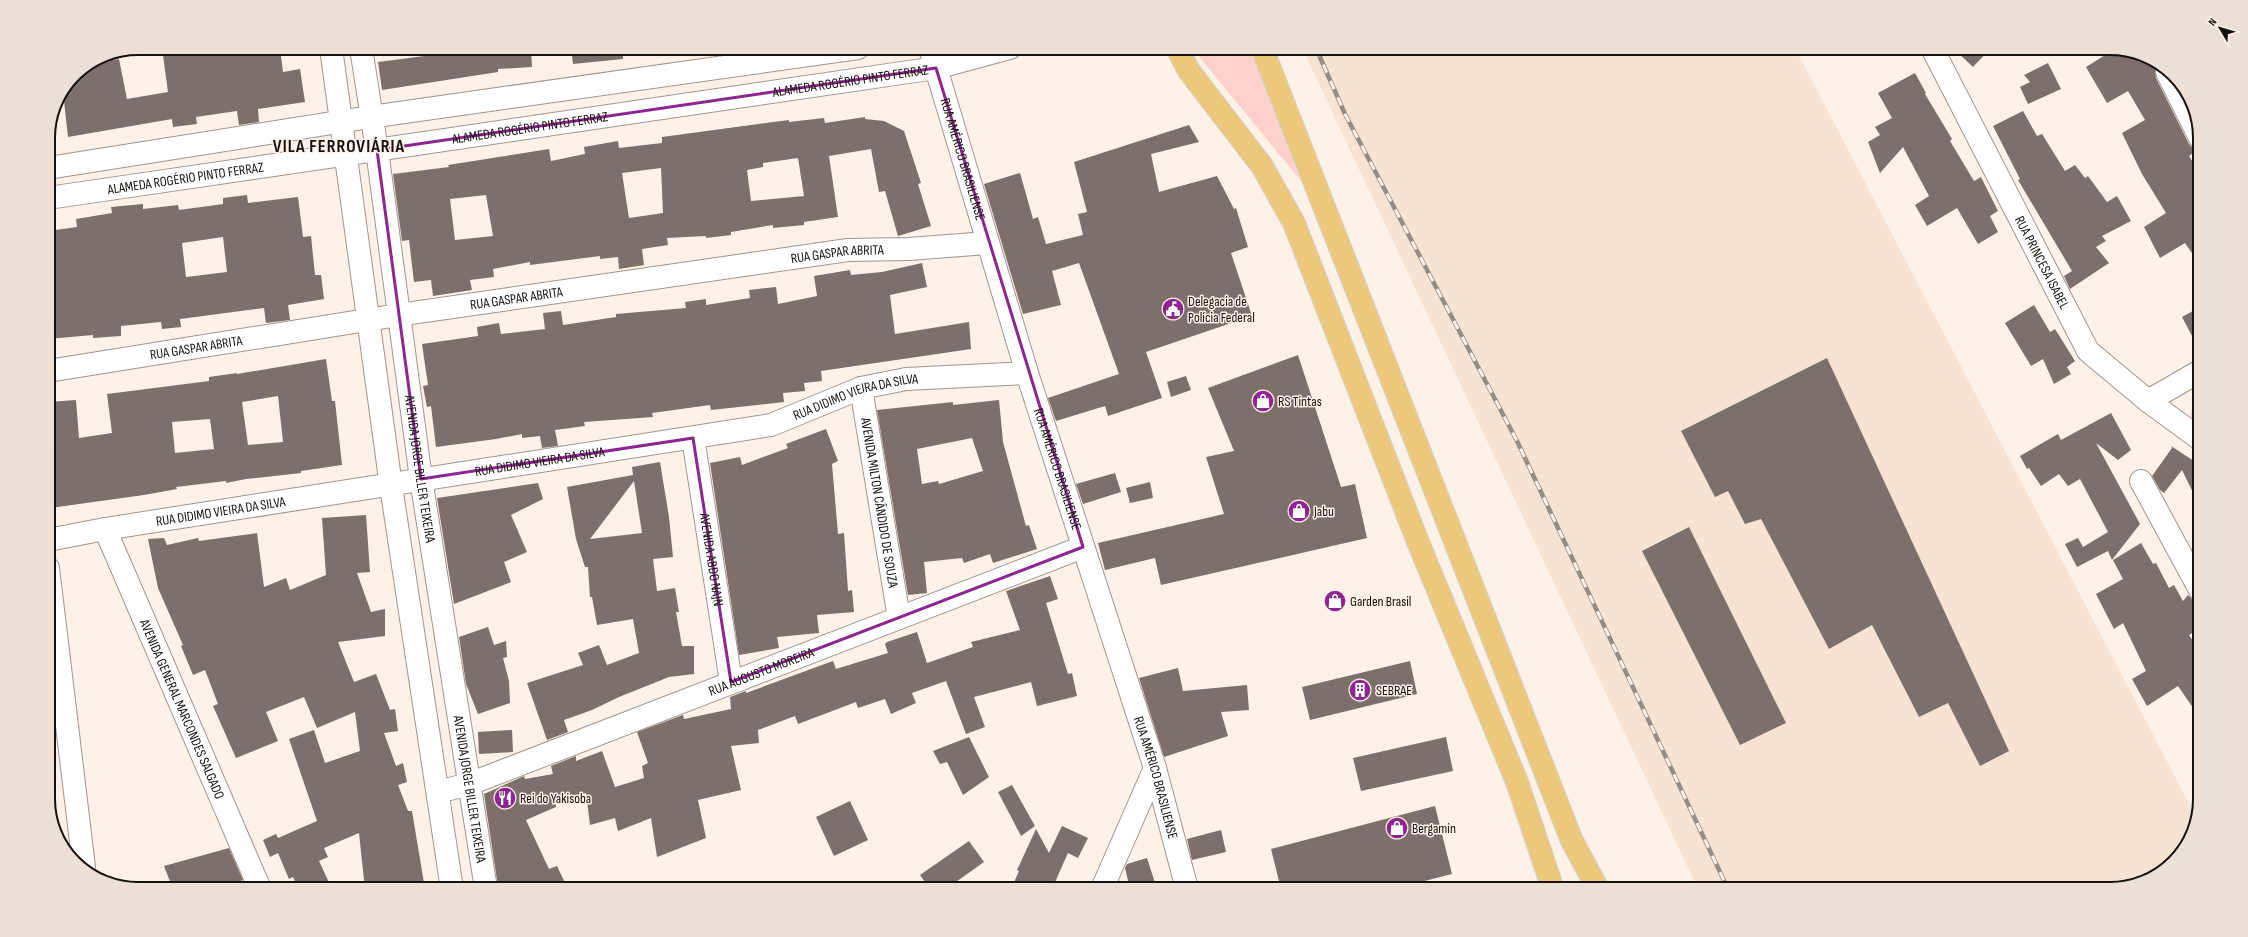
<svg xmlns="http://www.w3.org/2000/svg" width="2248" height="937" viewBox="0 0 2248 937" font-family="'Sofia Sans Condensed',sans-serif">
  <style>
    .built { fill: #f6e3d4 }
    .green { fill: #fdd0cc }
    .building { fill: #7d6f6a; fill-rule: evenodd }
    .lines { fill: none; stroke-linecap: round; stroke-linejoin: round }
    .minor-casing { stroke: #a1958c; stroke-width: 24 }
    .major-casing { stroke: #d5d4d3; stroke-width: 24 }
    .minor { stroke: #fff; stroke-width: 22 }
    .major { stroke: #ebc87c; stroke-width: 22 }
    .rail-casing { stroke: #958c84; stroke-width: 4.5 }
    .rail { stroke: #fef1e7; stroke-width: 3; stroke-dasharray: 9; stroke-linecap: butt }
    .marked { fill: none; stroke: #8b278e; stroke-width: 3; stroke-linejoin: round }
    .labels { text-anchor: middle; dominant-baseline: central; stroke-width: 3; stroke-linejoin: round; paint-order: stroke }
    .street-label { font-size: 14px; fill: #15110d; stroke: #fef1e7 }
    .poi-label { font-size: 14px; fill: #15110d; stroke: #fef1e7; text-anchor: start }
    .district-label { font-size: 18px; font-weight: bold; letter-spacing: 1px; fill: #15110d; stroke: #fef1e7 }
    .rim { fill: none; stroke: #15110d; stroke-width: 2 }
  </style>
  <rect width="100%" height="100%" fill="#fef1e7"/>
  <!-- built -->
  <path class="built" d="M1302 48H1795L2196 817 2193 833 2160 874 2111 889H1698Z"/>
  <!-- green -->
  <path class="green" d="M1192 48H1251L1301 181Z
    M2200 400V430L2190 423 2192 405Z"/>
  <!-- building -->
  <path class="building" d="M162 48H280L283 72 300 69 305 102 258 109 259 122 239 125 237 111 196 117 197 124 173 127 172 119 68 137 63 92 74 74 91 63 119 59 127 99 168 92Z
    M431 48H531L532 67 498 69V72L382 90 378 62 432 55Z
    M571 48H623V59L573 64Z
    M1953 48H1991L1973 67Z
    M2115 49 2144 55 2149 58 2155 69 2156 78 2189 144 2196 151 2189 156 2200 173V265L2185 243 2160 258 2144 227 2166 213 2142 174 2122 133 2145 120 2128 91 2107 103 2086 67Z
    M2048 63 2061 89 2028 104 2020 87 2030 82 2024 75Z
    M1915 73 1926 93 1925 94 1952 139 1950 141 1974 181 1981 177 1998 211 1990 216 1998 232 1978 244 1957 208 1927 226 1915 205 1929 196 1903 147 1880 173 1868 142 1880 135 1875 127 1892 118 1878 93Z
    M2023 111 2037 136 2042 134 2065 171 2075 165 2085 178 2088 176 2107 202 2117 196 2131 221 2102 236 2106 241 2096 247 2109 263 2070 289 2064 276 2072 271 2018 180 2020 179 1993 126Z
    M865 117V119L884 121 904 131 921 183 918 184 931 226 898 236 885 191 879 192 871 149 829 156 838 217 804 222V225L773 228V225L731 232V235L706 238V236L667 238 668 245 642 249 644 265 619 269 618 257 600 259V256L530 265V262L493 269 494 277 470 280 472 290 433 296 431 280 414 282 409 240 402 241 393 174 449 167 448 165 549 149 551 161 585 154 584 147 618 141 619 148 662 143V137L789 120V122L824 118 825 123ZM798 158 804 196 751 201 747 170 763 167V163ZM661 168 663 213 629 218 622 173ZM486 195 493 236 455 240 450 199Z
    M1189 125 1199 142 1151 154 1159 192 1217 176 1234 209 1236 208 1248 247 1231 253 1252 316 1146 352 1162 398 1108 416 1105 406 1056 421 1048 398 1119 374 1079 263 1052 271 1061 305 1023 314 984 184 1020 173 1033 219 1038 217 1046 244 1083 235 1078 214 1087 212 1074 162Z
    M247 195 248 203 298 197 303 237 311 236 315 275H321L324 299 288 305 290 320 266 323 264 308 180 319 181 327 162 329 161 322 121 326V336L93 338V335L48 339V231L77 227 76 219 112 213 111 207 143 204V209L178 205 179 210 223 204V198ZM223 237 227 272 186 277 182 243Z
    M922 263 927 287 890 295 895 334 969 322 971 349 821 371 822 381 804 383 805 391 783 393 784 402 711 410 710 405 652 413 653 417 584 422 585 426 555 430 558 446 542 448 540 436 522 438V434L496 439 436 447 431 406 427 407 423 386 428 385 422 344 478 336 477 327 499 323 501 334 545 329 543 313 561 311 563 325 616 317V314L686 308 685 302 706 299V305L750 298 749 290 776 287 778 304 817 296 814 276 850 270 851 275 882 272Z
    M2034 305 2050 332 2055 329 2075 361 2067 367 2071 374 2054 384 2043 359 2031 366 2005 323Z
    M2200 307V351L2182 317Z
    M1298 355 1341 487 1355 484 1367 538 1161 585 1155 558 1105 570 1098 543 1224 514 1206 457 1234 451 1208 388Z
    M1827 358 2009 751 1980 766 1948 703 1919 717 1872 625 1829 649 1761 519 1745 524 1728 491 1715 497 1681 431Z
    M326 359 332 401H335L342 465 301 471V473L246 479 226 483V481L176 487 177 489 144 495 50 508 48 402 76 400 79 438 112 433 107 394 209 381V377L237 373V374ZM278 396 283 442 248 445 242 402ZM210 419 214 449 175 453 172 422Z
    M1186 376 1191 390 1171 397 1167 382Z
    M999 400 1003 442 1026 526 1029 525 1037 549 993 563 990 554 964 563 962 558 924 562 927 593 908 595 877 410 953 402V405ZM972 438 983 471 939 484 938 481 922 484 917 449Z
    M2111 413 2131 450 2118 460 2096 443 2140 524 2112 560 2108 551 2077 567 2065 544 2078 538 2083 547 2108 532 2080 479 2068 486 2059 474 2041 486 2029 468 2027 469 2020 456 2058 434 2061 440Z
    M826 429 838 461 832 464 838 534 844 533 848 591 852 590 854 612 817 615 819 633 777 637 779 648 739 655 710 463 740 457 742 465 788 448 786 444Z
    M2171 446 2200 465V507L2182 470 2164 493 2160 490 2152 476 2172 448Z
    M660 462 669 517 673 557 653 559 657 591 675 588 679 612H676L682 646H694V674L669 677 619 697 592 710 564 720 568 732 547 740 527 683 583 665 578 653 599 645 607 665 639 653 633 619 597 625 592 597H590L588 567H585L576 539 567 487 633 475 632 467ZM634 481 642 533 590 539Z
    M1115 473 1121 492 1083 504 1076 484Z
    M1150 482 1153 498 1130 503 1126 488Z
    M538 483 543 499 511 515 527 552 504 562 511 582 454 604 437 498Z
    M366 515 370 572 357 573 371 612 385 609V636L338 642 354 682 376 674 390 710 395 709 398 731 384 733 396 766 403 763 407 782 398 785 408 811H412L425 889H365L359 833 324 848 328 857 319 861 332 889H298L293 877 289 879 278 853 270 857 263 840 276 834 278 838 317 821 289 739 314 730 325 763 360 751 355 712 317 728 304 697 266 712 278 741 236 758 213 706 218 704 205 670 193 675 181 646 183 645 158 588 148 539 164 538 167 545 198 538 199 541 257 533 264 587 286 578 290 590 326 575 322 518Z
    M1689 527 1786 723 1740 745 1642 551Z
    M2141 543 2153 564 2156 563 2169 588 2174 585 2183 601 2188 595 2193 600 2200 602V628L2189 635 2200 652V718L2178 686 2147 706 2132 679 2146 671 2123 623 2114 629 2096 594 2123 579 2113 560Z
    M1050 576 1058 599 1046 603 1068 674 1072 673 1077 696 1037 706 1031 682 974 697 985 727 966 734 946 681 912 693 916 703 891 714 885 699 858 708 856 702 798 724 795 716 758 730 759 743 731 746 741 790 698 800 706 838 657 857 651 818 618 831 615 818 590 825 586 793 555 802 556 807 526 820 549 869 557 866 568 889H501L497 880 484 794 524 776 525 779 553 774 551 766 576 756V761L602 751 615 787 644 778 642 766 648 763 637 732 683 715 684 719 731 709 730 697 746 691V693L833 661 836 669 888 653 885 644 887 642 917 632 927 663 973 647 971 642 1020 630 1006 591Z
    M488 627 494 645 506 641 507 657 503 658 509 681 510 703 478 714 466 684 459 637Z
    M1410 661 1417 694 1310 720 1302 687Z
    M1178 668 1183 691 1247 685 1249 710 1221 712 1228 736 1164 757 1139 678Z
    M512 730 513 752 479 754 478 732Z
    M969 737 989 777 963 795 947 762 940 764 933 751Z
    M1446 737 1453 771 1361 791 1353 758Z
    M1012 785 1035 826 1021 836 998 792Z
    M850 801 868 840 834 856 816 817Z
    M1435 806 1452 874 1393 889H1361L1360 885 1344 889H1281L1271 849Z
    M1062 826 1088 838 1078 858 1068 853 1052 889H1011L1019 871 1017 870 1036 829 1049 853Z
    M1221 830 1226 852 1192 860 1187 839Z
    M969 841 984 862 946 889H930L920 875Z
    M229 848 243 880 224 889H173L164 866Z
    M1147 858 1157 889H1130L1125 868 1127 864Z"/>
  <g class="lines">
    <!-- minor casing -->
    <g class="minor-casing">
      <g id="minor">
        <path d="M331 48 391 486 452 889"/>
        <path id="s1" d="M361 48 377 150 421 479 486 889"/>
        <path id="s2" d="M930 48 1027 373 1155 768 1187 889"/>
        <path id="s3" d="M1932 48 2088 351 2148 401 2200 439"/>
        <path d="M2167 72 2200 138"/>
        <path d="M48 168 370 117 858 48"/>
        <path id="s4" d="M48 198 936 68 1010 48"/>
        <path id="s5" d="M48 371 398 315 848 250 909 249 987 243"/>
        <path id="s6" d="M861 388 899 618"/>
        <path d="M2148 401 2200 371"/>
        <path id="s7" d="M693 438 731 682"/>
        <path d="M2141 481 2200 590"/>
        <path id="s8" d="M105 529 260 889"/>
        <path id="s9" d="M48 540 105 529 771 425 861 388 906 379 1027 373"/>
        <path d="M48 568 84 867"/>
        <path id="s10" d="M438 792 469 784 1083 547"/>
        <path d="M1102 889 1155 768"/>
      </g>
    </g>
    <!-- major casing -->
    <g class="major-casing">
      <path id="major" d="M1177 48 1189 71 1262 166 1294 223 1418 542 1517 782 1553 889
        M1262 48 1572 841 1598 889"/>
    </g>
    <!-- minor -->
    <use href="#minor" class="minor"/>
    <!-- major -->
    <use href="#major" class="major"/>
    <!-- rail casing -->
    <g class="rail-casing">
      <path id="rail" d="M1316 48 1345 114 1517 441 1728 889"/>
    </g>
    <!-- rail -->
    <use href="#rail" class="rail"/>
  </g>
  <!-- marked area -->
  <path class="marked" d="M936 68 1083 547 731 682 693 438 421 479 377 150Z"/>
  <!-- icons -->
  <defs>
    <g id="civic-disc" transform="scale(1.15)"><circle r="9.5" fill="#8b278e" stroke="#fef1e7"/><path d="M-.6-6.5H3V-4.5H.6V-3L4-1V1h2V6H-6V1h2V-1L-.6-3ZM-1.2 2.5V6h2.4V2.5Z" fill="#fff"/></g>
    <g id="shop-disc" transform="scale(1.15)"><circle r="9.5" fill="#8b278e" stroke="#fef1e7"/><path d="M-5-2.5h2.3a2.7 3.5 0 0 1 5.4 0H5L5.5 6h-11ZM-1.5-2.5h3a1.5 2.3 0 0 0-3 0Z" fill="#fff"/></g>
    <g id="building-disc" transform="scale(1.15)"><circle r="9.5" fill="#8b278e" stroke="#fef1e7"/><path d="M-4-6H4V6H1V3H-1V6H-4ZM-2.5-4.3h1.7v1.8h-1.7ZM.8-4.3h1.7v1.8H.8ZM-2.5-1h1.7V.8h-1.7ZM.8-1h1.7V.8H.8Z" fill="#fff"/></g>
    <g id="restaurant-disc" transform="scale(1.15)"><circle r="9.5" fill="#8b278e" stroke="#fef1e7"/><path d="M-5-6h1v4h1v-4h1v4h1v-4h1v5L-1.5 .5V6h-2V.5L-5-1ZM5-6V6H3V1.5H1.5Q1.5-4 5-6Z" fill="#fff"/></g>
  </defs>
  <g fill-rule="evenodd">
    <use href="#civic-disc" x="1173" y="309"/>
    <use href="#shop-disc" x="1263" y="401"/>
    <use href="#shop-disc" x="1299" y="511"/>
    <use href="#shop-disc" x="1335" y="601"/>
    <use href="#building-disc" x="1360" y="690"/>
    <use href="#restaurant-disc" x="505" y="798"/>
    <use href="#shop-disc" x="1397" y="828"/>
  </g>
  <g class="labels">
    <!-- street labels -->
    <g class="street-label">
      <text stroke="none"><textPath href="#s4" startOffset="811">ALAMEDA ROGÉRIO PINTO FERRAZ</textPath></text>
      <text stroke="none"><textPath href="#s4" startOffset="487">ALAMEDA ROGÉRIO PINTO FERRAZ</textPath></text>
      <text stroke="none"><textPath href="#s2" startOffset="116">RUA AMÉRICO BRASILIENSE</textPath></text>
      <text stroke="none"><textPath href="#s4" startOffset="139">ALAMEDA ROGÉRIO PINTO FERRAZ</textPath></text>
      <text stroke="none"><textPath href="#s5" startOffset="798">RUA GASPAR ABRITA</textPath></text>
      <text stroke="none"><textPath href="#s3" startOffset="241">RUA PRINCESA ISABEL</textPath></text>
      <text stroke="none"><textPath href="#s5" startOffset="474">RUA GASPAR ABRITA</textPath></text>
      <text stroke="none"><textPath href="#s5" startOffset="150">RUA GASPAR ABRITA</textPath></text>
      <text stroke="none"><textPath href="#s9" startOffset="822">RUA DIDIMO VIEIRA DA SILVA</textPath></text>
      <text stroke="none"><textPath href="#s9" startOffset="498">RUA DIDIMO VIEIRA DA SILVA</textPath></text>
      <text stroke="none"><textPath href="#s1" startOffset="425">AVENIDA JORGE BILLER TEIXEIRA</textPath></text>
      <text stroke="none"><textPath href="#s2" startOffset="440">RUA AMÉRICO BRASILIENSE</textPath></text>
      <text stroke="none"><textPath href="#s6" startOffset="116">AVENIDA MILTON CÂNDIDO DE SOUZA</textPath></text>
      <text stroke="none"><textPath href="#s9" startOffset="175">RUA DIDIMO VIEIRA DA SILVA</textPath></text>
      <text stroke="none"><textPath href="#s7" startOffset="123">AVENIDA ABDO NAJN</textPath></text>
      <text stroke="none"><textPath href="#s10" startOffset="345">RUA AUGUSTO MOREIRA</textPath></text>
      <text stroke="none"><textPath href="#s8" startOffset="196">AVENIDA GENERAL MARCONDES SALGADO</textPath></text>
      <text stroke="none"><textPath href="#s2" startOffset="764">RUA AMÉRICO BRASILIENSE</textPath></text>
      <text stroke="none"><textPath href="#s1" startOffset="749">AVENIDA JORGE BILLER TEIXEIRA</textPath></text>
    </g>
    <!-- poi labels -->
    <g class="poi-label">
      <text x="1188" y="301">Delegacia de<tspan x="1188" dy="16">Polícia Federal</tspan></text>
      <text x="1278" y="401">RS Tintas</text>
      <text x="1314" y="511">Jabu</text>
      <text x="1350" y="601">Garden Brasil</text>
      <text x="1376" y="690">SEBRAE</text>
      <text x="520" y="798">Rei do Yakisoba</text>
      <text x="1412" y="828">Bergamin</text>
    </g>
    <!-- district labels -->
    <g class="district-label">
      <text x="339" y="146">VILA FERROVIÁRIA</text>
    </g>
  </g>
  <!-- crop -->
  <path d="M0 0H2248V937H0ZM138 55H2110A83 83 0 0 1 2193 138V799A83 83 0 0 1 2110 882H138A83 83 0 0 1 55 799V138A83 83 0 0 1 138 55Z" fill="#ebdfd6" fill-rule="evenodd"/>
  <path class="rim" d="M138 55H2110A83 83 0 0 1 2193 138V799A83 83 0 0 1 2110 882H138A83 83 0 0 1 55 799V138A83 83 0 0 1 138 55Z"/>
  <!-- north arrow -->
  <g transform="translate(2220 28) rotate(308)" stroke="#fef1e7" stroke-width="3" paint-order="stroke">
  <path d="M0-3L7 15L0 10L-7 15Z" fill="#15110d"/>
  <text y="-6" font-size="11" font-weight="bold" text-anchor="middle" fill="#15110d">N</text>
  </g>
</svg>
